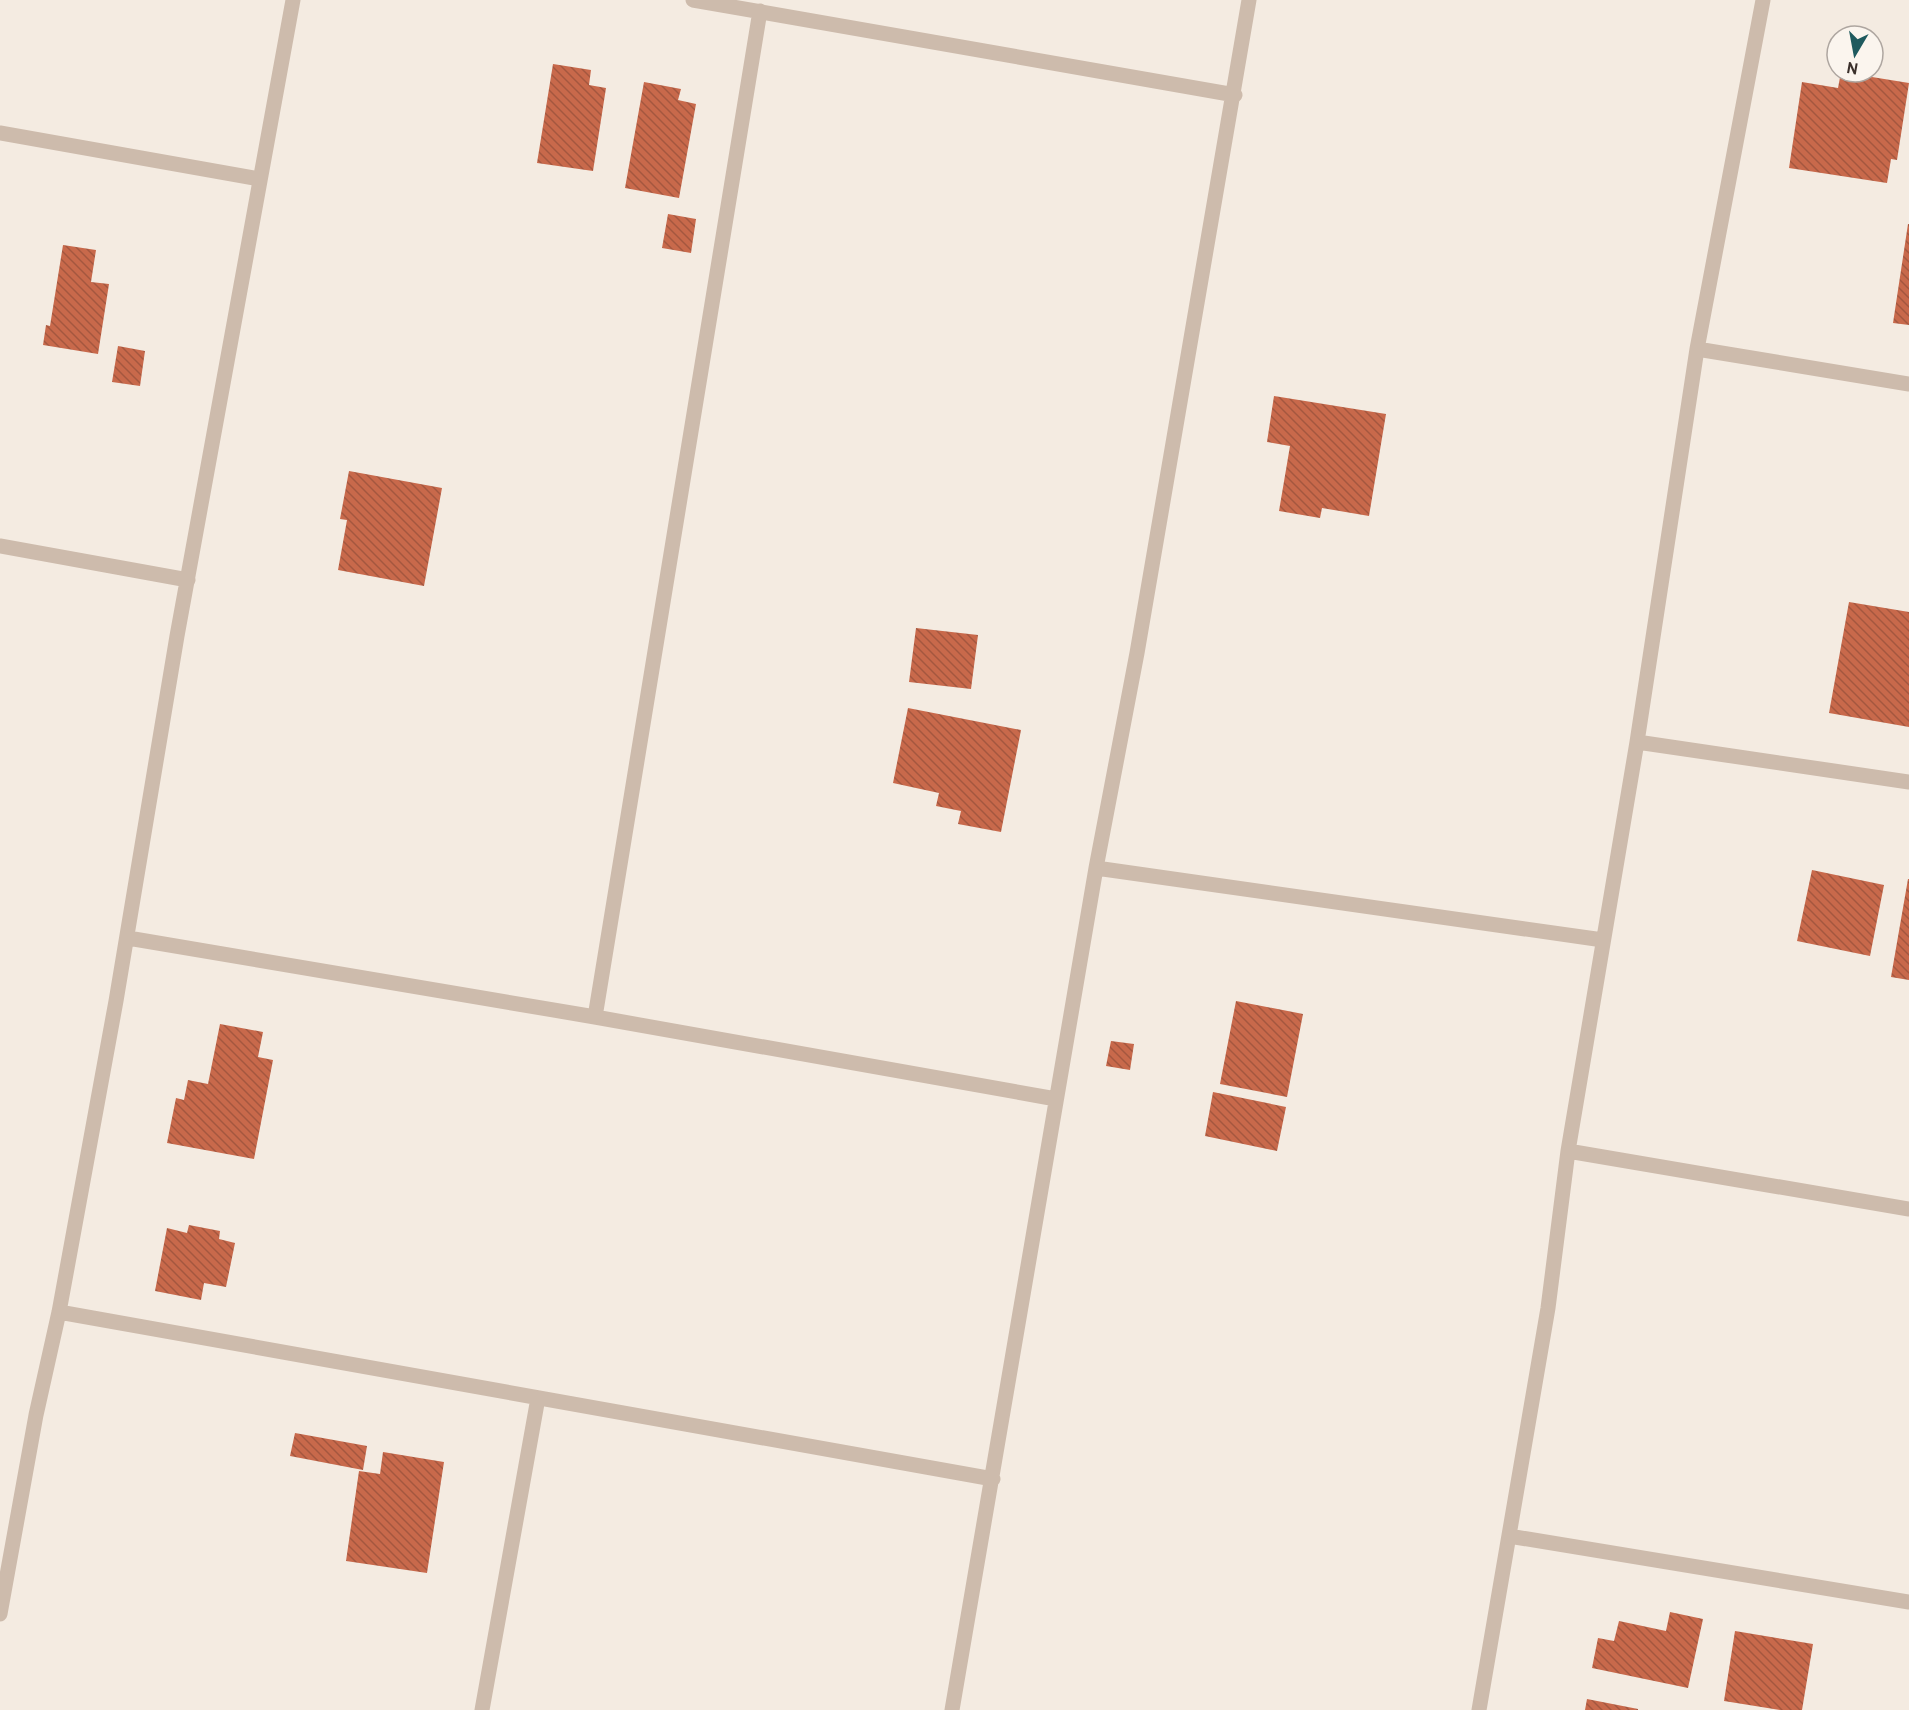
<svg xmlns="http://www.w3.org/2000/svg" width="1909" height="1710" viewBox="0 0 1909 1710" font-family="Overpass,sans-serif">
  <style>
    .building { fill: url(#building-back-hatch) }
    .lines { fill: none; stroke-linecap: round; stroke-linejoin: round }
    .minor { stroke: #cdbbac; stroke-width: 15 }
  </style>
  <defs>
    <pattern id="building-back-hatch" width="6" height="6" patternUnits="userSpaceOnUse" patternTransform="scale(1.5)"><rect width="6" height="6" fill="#c8694b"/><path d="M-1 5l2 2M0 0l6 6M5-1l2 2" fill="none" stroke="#a4573f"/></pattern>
  </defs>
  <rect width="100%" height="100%" fill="#f4ebe1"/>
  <!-- building -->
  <path class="building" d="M553 64 591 70 589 85 606 88 593 171 537 163Z
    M1841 72 1909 83 1897 160 1891 159 1887 183 1789 168 1802 82 1838 88Z
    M644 82 681 89 678 100 696 104 679 198 625 188Z
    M668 214 696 219 691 253 662 248Z
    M1908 224H1909V325L1893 323Z
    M63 245 96 250 91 282 109 284 98 354 43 345 46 325 50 326Z
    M118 346 145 351 140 386 112 382Z
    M1274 396 1386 414 1369 516 1322 508 1320 518 1279 511 1290 446 1267 442Z
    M349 471 442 488 424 586 338 570 347 520 340 519Z
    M1849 602 1909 612V727L1829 713Z
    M916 628 978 635 971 689 909 682Z
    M908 708 1021 730 1001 832 958 824 961 811 936 806 939 793 893 783Z
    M1812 870 1884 885 1870 956 1797 941Z
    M1908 879H1909V980L1891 977Z
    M1236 1001 1303 1014 1287 1097 1220 1084Z
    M220 1024 263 1032 258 1057 273 1060 254 1159 167 1143 176 1098 184 1100 188 1080 208 1084Z
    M1111 1041 1134 1044 1130 1070 1106 1066Z
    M1213 1092 1286 1107 1277 1151 1205 1136Z
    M189 1225 220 1231 219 1239 235 1243 226 1287 204 1283 201 1300 155 1291 167 1228 187 1233Z
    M295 1433 367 1446 363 1470 290 1456Z
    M383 1452 444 1462 427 1573 346 1561 359 1471 380 1474Z
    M1670 1612 1703 1619 1688 1688 1592 1668 1598 1638 1614 1641 1619 1621 1666 1631Z
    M1735 1631 1813 1644 1802 1710H1780L1724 1701Z
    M1587 1699 1638 1709V1710H1585Z"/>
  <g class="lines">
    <!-- minor -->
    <path class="minor" d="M693 0 1235 95
      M0 133 260 179
      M1697 349 1909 384
      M0 546 188 580
      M1637 742 1909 782
      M1096 868 1603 940
      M128 938 595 1017 1056 1099
      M595 1017 760 11
      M1568 1151 1909 1209
      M59 1312 993 1479
      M1509 1536 1909 1602
      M0 1614 36 1415 59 1312 116 1001 177 636 293 0
      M482 1710 538 1398
      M952 1710 1096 868 1137 653 1249 0
      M1479 1710 1548 1308 1568 1151 1637 742 1697 349 1763 0"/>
  </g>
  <!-- north arrow -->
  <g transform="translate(1855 54) rotate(190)"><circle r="28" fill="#fbf5ee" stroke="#aea6a0" stroke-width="1.5"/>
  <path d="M0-4.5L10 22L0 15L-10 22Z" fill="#1f5a5e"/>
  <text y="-9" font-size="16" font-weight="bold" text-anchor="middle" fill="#3b302b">N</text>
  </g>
</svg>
